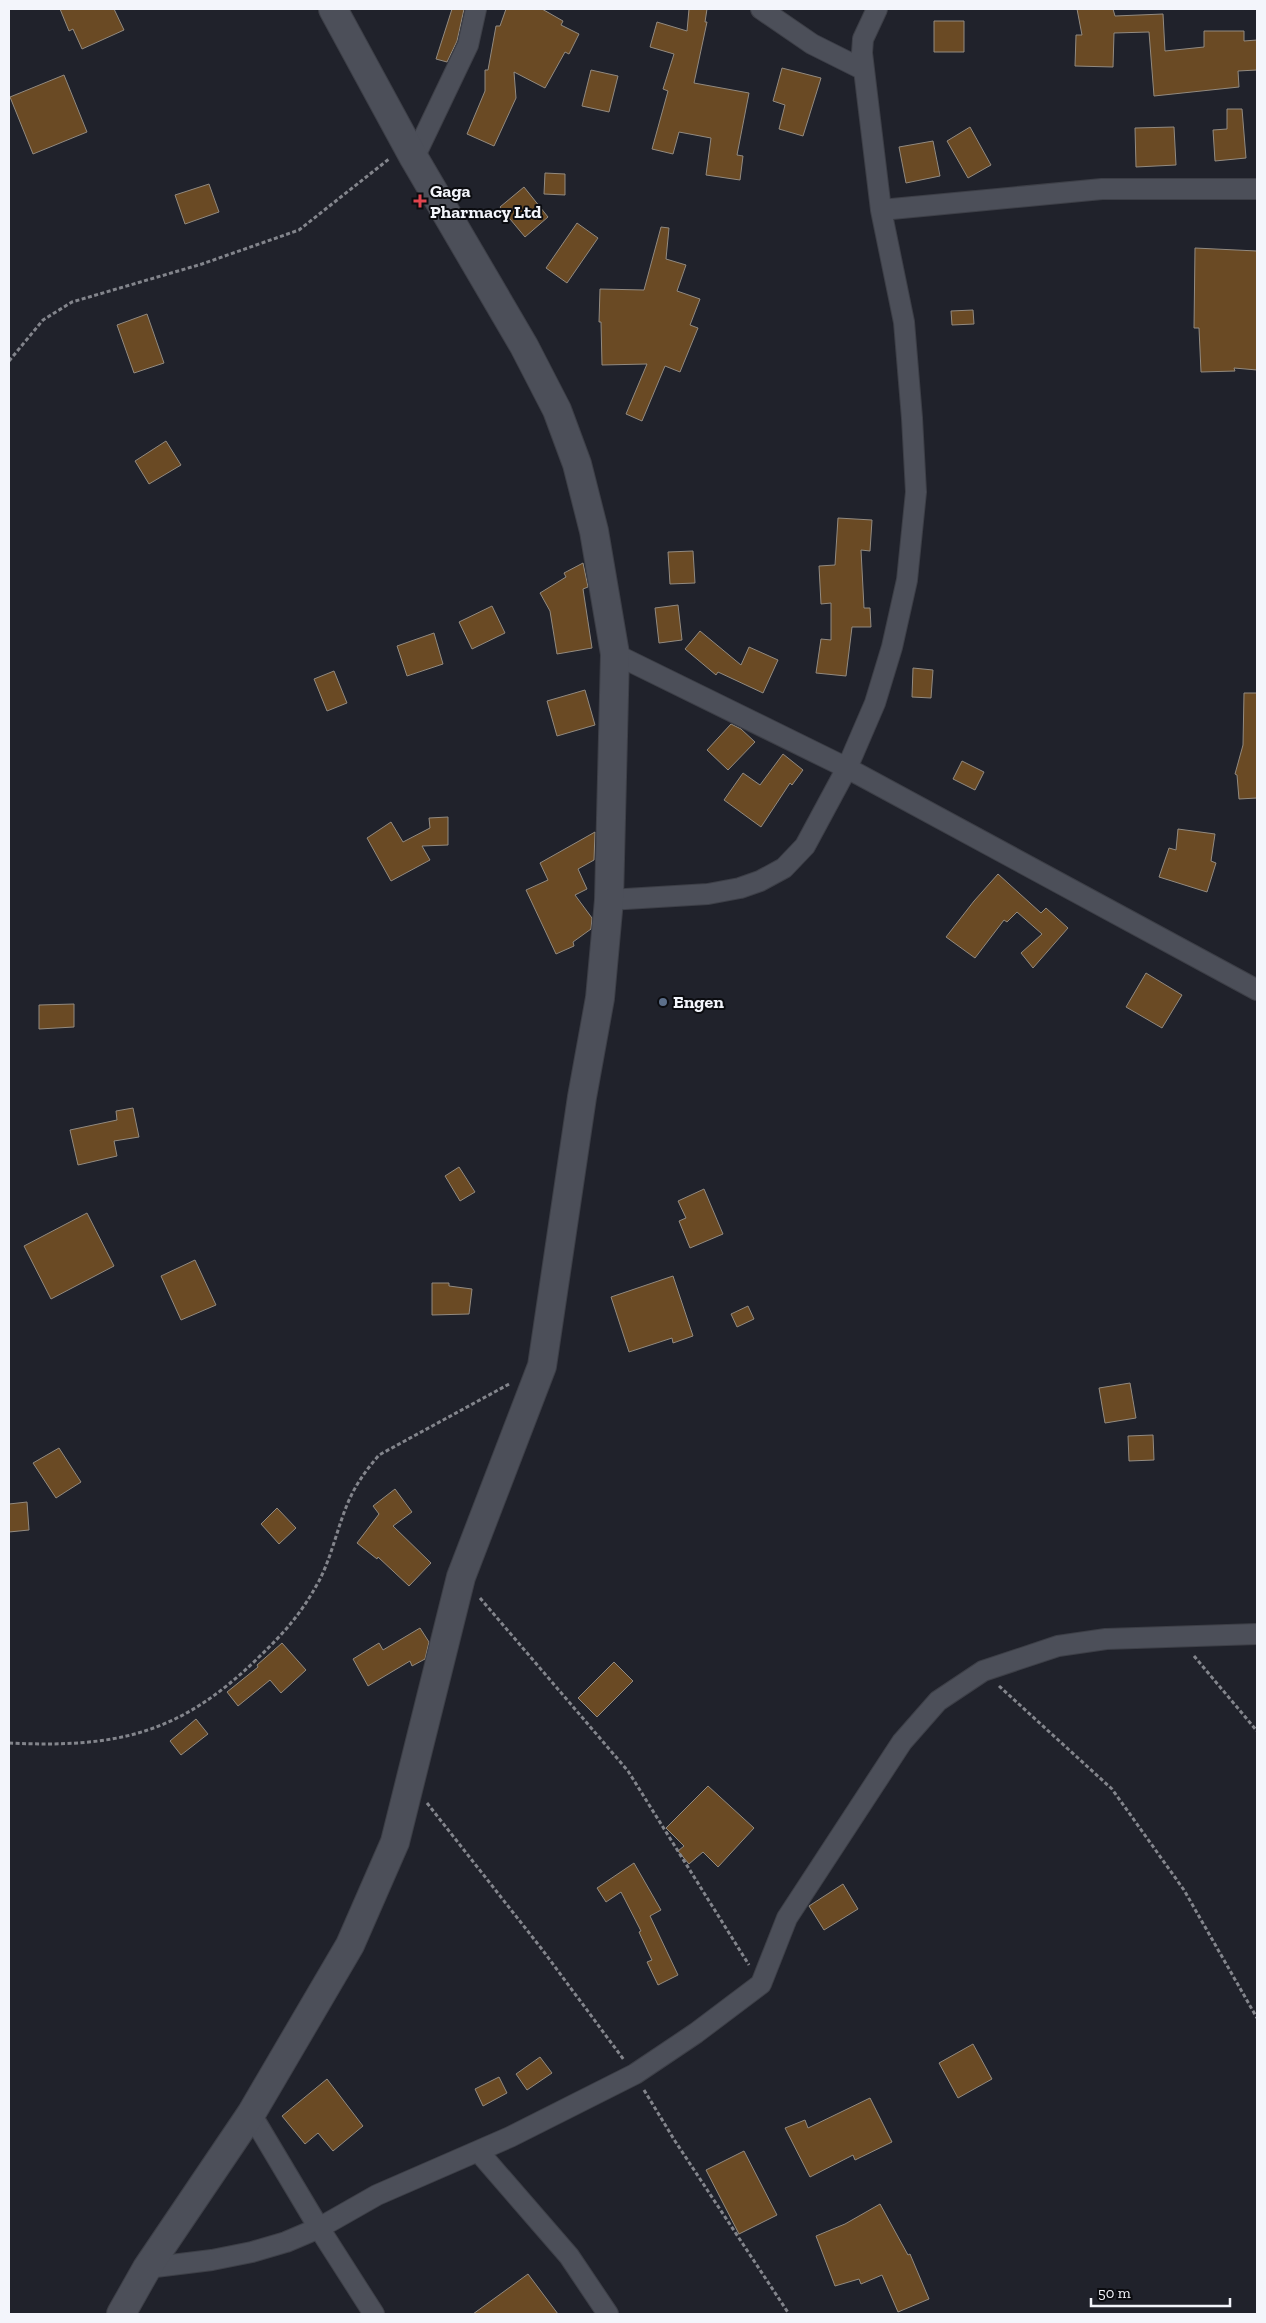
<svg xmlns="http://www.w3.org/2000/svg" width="1266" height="2323" viewBox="0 0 1266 2323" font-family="'Zilla Slab',serif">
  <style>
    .building { fill: #6a4a24; stroke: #928a80 }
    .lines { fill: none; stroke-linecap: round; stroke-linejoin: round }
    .street-casing { stroke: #3d3f47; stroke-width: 22 }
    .secondary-casing { stroke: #3d3f47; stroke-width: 30 }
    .path { stroke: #83858c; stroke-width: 3; stroke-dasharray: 4 2.5; stroke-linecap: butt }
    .street { stroke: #4c4f59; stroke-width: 20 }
    .secondary { stroke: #4c4f59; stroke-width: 28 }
    .health-dot { fill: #e0444e; stroke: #0b0c10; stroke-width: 2 }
    .service-dot { fill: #5c6f8a; stroke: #0b0c10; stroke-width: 2 }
    .labels { text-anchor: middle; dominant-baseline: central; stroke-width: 4; stroke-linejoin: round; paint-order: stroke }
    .poi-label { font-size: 18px; font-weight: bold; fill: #f3f5fb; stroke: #0b0c10; text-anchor: start }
  </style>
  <rect width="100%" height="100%" fill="#20222b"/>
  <!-- building -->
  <path class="building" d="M60 9H114L124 30 82 49 73 29 69 31Z
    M452 9H464L457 41 447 62 436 59Z
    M506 9H542L563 21 561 25 579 34 569 54 565 52 545 88 514 72 516 98 494 146 467 134 485 91V70H488L496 26H500Z
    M689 9H707L705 22H707L694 83 749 93 737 155 743 156 740 180 706 175 711 138 679 132 673 154 652 149 668 91 663 89 674 54 650 47 657 22 687 31Z
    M1077 9H1113L1115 16 1163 14 1165 51 1204 47V31H1244V41L1257 40V70L1238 71 1239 87 1154 96 1149 32 1114 33 1113 67 1075 66 1076 35H1082Z
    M934 21H964V52H934Z
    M782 68 821 78 803 136 779 129 785 105 773 101Z
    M591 70 618 76 609 112 582 106Z
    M64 75 87 132 33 154 10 97Z
    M1227 109H1242L1246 158 1215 161 1213 130 1227 129Z
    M970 127 991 165 968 178 947 141Z
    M1174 127 1176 165 1136 167 1135 128Z
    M933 141 940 176 906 183 899 147Z
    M545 173 565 174V195L544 194Z
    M209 184 219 212 185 224 175 195Z
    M524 187 548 217 525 237 500 207Z
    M577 223 598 238 567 283 546 268Z
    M661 227 669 228 666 259 686 265 677 291 700 299 690 325 698 328 680 372 665 366 642 421 626 414 647 364 602 365 601 322H599L600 289 644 290Z
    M1195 248 1257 251V370L1234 368 1235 371 1201 372 1199 328H1194Z
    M973 310 974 324 952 325 951 311Z
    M147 314 164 363 134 373 117 325Z
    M166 441 181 465 149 484 135 461Z
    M838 518 872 520 870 551 861 550 864 608H870L871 627H852L846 676 816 673 821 639 831 640V603L821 604 819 566 835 565Z
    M693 551 695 583 670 584 668 552Z
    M583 563 588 587 583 589 592 648 557 654 550 611 540 593 566 577 564 573Z
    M678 605 682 640 659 643 655 608Z
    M492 606 505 633 472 649 459 622Z
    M700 631 741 665 749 647 778 660 763 693 718 672 716 675 685 649Z
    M434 633 443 664 407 676 397 646Z
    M913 668 933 670 931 698 912 697Z
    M334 671 347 703 327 711 314 679Z
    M585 690 595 725 557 736 547 701Z
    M1244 693H1257V798L1239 799 1237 775 1235 774 1243 745Z
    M731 724 741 729 755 742 728 770 707 750Z
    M783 754 803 770 792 785 790 783 761 827 724 800 743 773 760 785Z
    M962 761 984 772 975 790 953 779Z
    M448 817V845L422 846 430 860 391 881 367 838 391 822 403 842 430 828 429 818Z
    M1178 829 1215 834 1211 861 1216 863 1207 892 1159 877 1169 848 1176 850Z
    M595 832 594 860 578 869 587 889 575 895 592 918 591 929 573 942 574 946 556 954 526 890 548 880 540 863Z
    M998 874 1041 913 1046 908 1068 928 1033 968 1021 953 1042 934 1017 912 1007 922 1004 920 975 958 946 937 974 901Z
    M1146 973 1182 995 1162 1028 1126 1007Z
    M74 1004V1027L39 1029V1005Z
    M133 1108 139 1137 114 1141 117 1156 78 1165 70 1130 117 1120 116 1111Z
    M459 1167 475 1192 460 1201 445 1176Z
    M704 1189 723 1234 690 1248 679 1221 686 1218 678 1201Z
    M87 1213 114 1266 51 1299 24 1246Z
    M195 1260 216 1305 181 1320 161 1276Z
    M673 1276 693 1336 673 1343 672 1338 629 1352 611 1297Z
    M432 1283H449V1286L472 1289 469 1314 432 1315Z
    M748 1306 754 1319 737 1327 731 1314Z
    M1130 1383 1136 1418 1105 1423 1099 1388Z
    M1153 1435 1154 1460 1129 1461 1128 1436Z
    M59 1448 81 1482 56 1498 33 1463Z
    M395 1489 412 1512 393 1526 431 1563 409 1586 378 1557 377 1559 357 1543 379 1514 373 1506Z
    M27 1502 29 1530 9 1532V1504Z
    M277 1508 296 1528 279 1544 261 1524Z
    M420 1628 429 1642 425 1659 412 1666 410 1661 368 1686 353 1659 379 1643 383 1650Z
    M282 1643 306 1670 281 1693 270 1680 238 1706 227 1692 258 1667 257 1665Z
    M614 1662 633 1681 597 1717 578 1698Z
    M196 1719 208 1734 181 1755 170 1741Z
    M708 1786 754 1828 718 1867 703 1852 689 1864 678 1851 684 1846 666 1828Z
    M634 1863 661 1910 650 1916 678 1975 658 1985 647 1962 652 1960 639 1932 641 1931 621 1892 606 1902 597 1888Z
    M843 1884 858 1909 824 1930 809 1906Z
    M973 2044 992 2079 958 2098 939 2063Z
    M540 2057 552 2073 527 2090 516 2074Z
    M499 2077 507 2093 483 2106 475 2089Z
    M327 2079 363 2126 333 2151 318 2133 305 2144 282 2116Z
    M870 2098 892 2142 855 2160 853 2155 810 2177 785 2128 805 2120 808 2128Z
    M744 2151 777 2215 739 2234 706 2170Z
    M880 2204 908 2255 910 2254 929 2299 898 2312 882 2275 861 2284 859 2279 835 2286 816 2236 845 2224Z
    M528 2274 558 2314H473Z"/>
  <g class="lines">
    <!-- street casing -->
    <g class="street-casing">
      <path id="street" d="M761 9 812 44 864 70
        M414 158 468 45 476 9
        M881 210 1102 189H1257
        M615 654 847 768 1257 990
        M609 900 708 894 740 888 760 881 784 868 805 846 847 768 875 703 892 647 907 580 916 492 912 418 904 322 881 210 862 53 863 39 877 9
        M251 2114 319 2228 374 2314
        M478 2151 569 2256 608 2314
        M147 2268 212 2260 252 2252 286 2242 319 2228 377 2195 510 2137 635 2074 696 2033 761 1984 787 1918 902 1742 938 1701 983 1671 1058 1646 1106 1639 1257 1634"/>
    </g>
    <!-- secondary casing -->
    <g class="secondary-casing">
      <path id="secondary" d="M121 2314 147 2268 251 2114 350 1945 395 1842 461 1577 542 1366 582 1097 600 998 609 900 615 654 594 531 577 464 557 410 524 346 414 158 333 9"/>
    </g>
    <!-- path -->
    <path class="path" d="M9 361 43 320 72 302 202 264 299 230 389 159
      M480 1598 628 1771 749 1965
      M1194 1656 1257 1731
      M999 1686 1112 1789 1184 1890 1257 2018
      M9 1743C116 1748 179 1735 258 1658 285 1632 301 1614 319 1581 333 1554 338 1523 351 1496 358 1481 368 1468 379 1455L511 1383
      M427 1803 541 1948 624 2060
      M644 2090 675 2141 789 2314"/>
    <!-- street -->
    <use href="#street" class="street"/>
    <!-- secondary -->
    <use href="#secondary" class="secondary"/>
  </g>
  <!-- markers -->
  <path class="health-dot" d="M417.5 193.5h5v5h5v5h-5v5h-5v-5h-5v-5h5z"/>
  <circle class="service-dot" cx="663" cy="1002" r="5"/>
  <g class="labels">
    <!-- poi labels -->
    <g class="poi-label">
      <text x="430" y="191">Gaga<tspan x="430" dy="21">Pharmacy Ltd</tspan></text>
      <text x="673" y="1002">Engen</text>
    </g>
  </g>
  <!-- border -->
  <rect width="1266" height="2323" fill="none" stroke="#f3f5fb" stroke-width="20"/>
  <!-- scale -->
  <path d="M1091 2298v8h139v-8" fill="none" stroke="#f3f5fb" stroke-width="2.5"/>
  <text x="1098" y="2298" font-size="15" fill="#f3f5fb" stroke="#0b0c10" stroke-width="4" paint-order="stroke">50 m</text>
</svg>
